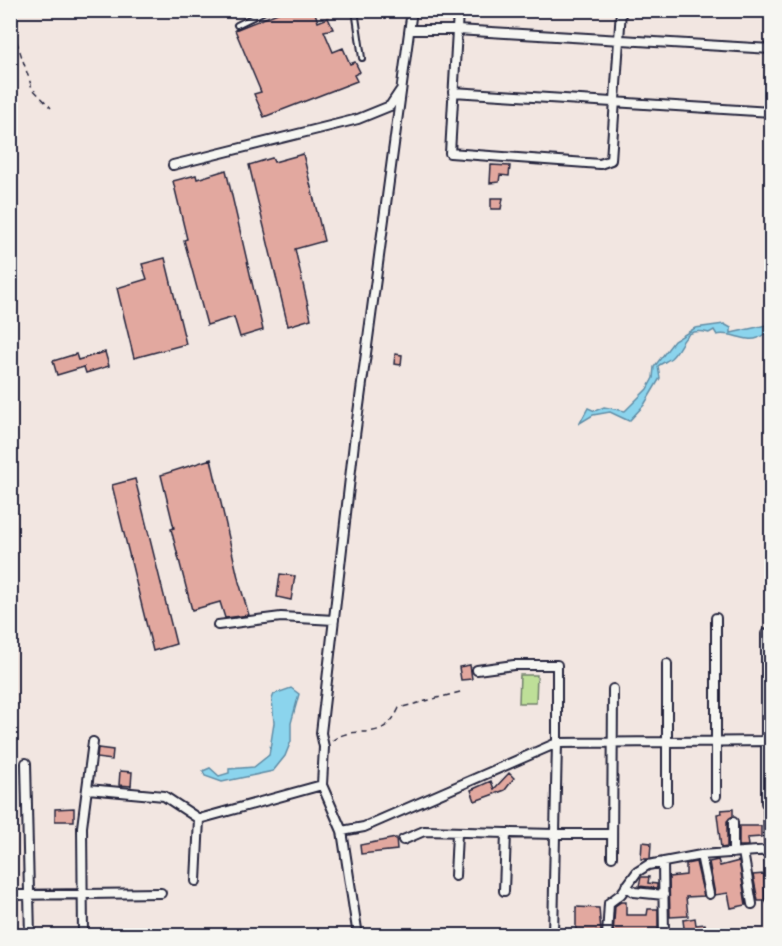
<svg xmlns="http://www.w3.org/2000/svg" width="782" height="946" viewBox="0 0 782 946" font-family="Itim,sans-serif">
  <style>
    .green { fill: #bedf98; stroke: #70806a; stroke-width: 1.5 }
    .water { fill: #8bd4ed; stroke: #618da6; stroke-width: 1.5 }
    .building { fill: #e2a89f; stroke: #22223b; stroke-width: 1.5 }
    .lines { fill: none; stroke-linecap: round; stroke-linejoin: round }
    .lane-casing { stroke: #22223b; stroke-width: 8 }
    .street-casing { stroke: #22223b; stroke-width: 12 }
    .path { stroke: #22223b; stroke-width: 1.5; stroke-dasharray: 6 4.5; stroke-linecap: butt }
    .lane { stroke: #f6f6f2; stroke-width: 4 }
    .street { stroke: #f6f6f2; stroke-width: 8 }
  </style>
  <rect width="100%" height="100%" fill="#f2e6e1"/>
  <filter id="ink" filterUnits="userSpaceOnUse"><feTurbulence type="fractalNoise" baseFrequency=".0167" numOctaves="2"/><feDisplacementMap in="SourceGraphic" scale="12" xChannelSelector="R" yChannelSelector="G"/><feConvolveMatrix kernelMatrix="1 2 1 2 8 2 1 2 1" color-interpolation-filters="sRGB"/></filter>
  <g filter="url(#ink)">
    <!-- green -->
    <path class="green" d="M520 675H537L536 703H519Z"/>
    <!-- water -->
    <path class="water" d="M724 324 731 328V333L771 324V330C767 332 762 336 758 338 746 343 730 331 717 335L714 330 709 333C682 326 685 345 671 358 667 361 662 363 658 366L660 378 644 405 629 421 610 412 593 415 580 423 588 408 595 411 604 407 625 411 647 389 653 378 654 367 674 341 695 328Z
      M291 688 299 694 291 723V741L285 756 273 771 222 782 205 776 203 771 210 768 219 776 229 773V769L254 767 269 755 274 723 272 699 274 694Z"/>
    <!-- building -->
    <path class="building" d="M285 10H314L318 22 328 18 333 29 324 31 333 52 343 48 350 64 355 62 360 72 354 75 357 81 264 117 254 94 261 92 235 30Z
      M303 154 324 241 295 249 311 319 288 326 249 165 272 158 274 162Z
      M491 165 510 166 509 176 500 175 499 182 490 183Z
      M226 170 263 330 240 337 234 317 207 325 184 240 187 239 173 181 196 175 197 179Z
      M491 198H503L501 209H491Z
      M165 258 186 344 134 358 117 288 147 279 142 264Z
      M105 352 109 366 86 373 84 367 57 375 53 361 76 354 78 360Z
      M395 354 402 355 401 365 394 364Z
      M211 459 239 582 249 615 225 618 220 602 192 610 171 529 174 528 161 475Z
      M135 479 176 644 153 651 112 485Z
      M280 574 295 576 291 600 277 597Z
      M470 665 472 679 461 680 459 667Z
      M98 748 113 750 112 760 97 758Z
      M120 771 132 772 131 786 119 785Z
      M509 773 514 778 505 790 475 801 471 790 491 781 494 789Z
      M74 808V821H55V809Z
      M733 809V816L727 821V847L721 848 717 814 722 813 721 810Z
      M739 826H761V837L747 838 748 846H739Z
      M396 838 397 850 361 854 360 845Z
      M642 842 651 843 650 859H641Z
      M718 860 720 866 739 861 746 905 731 908 728 893 715 895 709 862Z
      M696 862 704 896 686 897 688 916 670 917 669 877 686 875V864Z
      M764 874 765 901H758L753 875Z
      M641 877H649L648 883 657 884V888L639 886Z
      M621 902H626V915H647L648 909H658V936L633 933V936H613L615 906Z
      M576 907 599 908 601 932 576 931Z
      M695 918 696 925 705 924 707 936H685L683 920Z"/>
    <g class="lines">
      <!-- lane casing -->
      <g class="lane-casing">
        <path id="lane" d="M355 10 362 58
          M237 25 267 10"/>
      </g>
      <!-- street casing -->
      <g class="street-casing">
        <path id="street" d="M458 10 457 30 772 49
          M410 30H457L450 153 600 164 611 160 621 10
          M453 92 772 112
          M173 165 358 119 390 106 400 91
          M218 625 281 617 334 620
          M26 763 30 936
          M88 789 164 796 199 819 322 785
          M716 796V618
          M667 802V664
          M766 803V634
          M768 810 771 900
          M733 822V853
          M342 831 364 827 557 743V665H514L477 670
          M612 834H555L557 743 772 741
          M403 840 424 831 555 834 553 936
          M743 852 752 904
          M701 855 709 894
          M612 857 613 689
          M663 862 664 936
          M455 876 457 833
          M196 881 199 819
          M626 886 634 892 664 895
          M504 891 506 833
          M10 895 161 893
          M83 936 82 827 93 742
          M358 936 342 831 322 785 324 747 321 733 354 443 412 10
          M607 936 609 903 621 894 637 872 648 865 701 855 772 850"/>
      </g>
      <!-- path -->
      <path class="path" d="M10 21 32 88 51 108
        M332 741C357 721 381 747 399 708L464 691"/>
      <!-- lane -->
      <use href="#lane" class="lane"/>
      <!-- street -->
      <use href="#street" class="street"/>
    </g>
  </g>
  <!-- margin -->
  <rect width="782" height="946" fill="none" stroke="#f6f6f2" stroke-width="36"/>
  <rect x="18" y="18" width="746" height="910" fill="none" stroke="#22223b" stroke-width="2" filter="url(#ink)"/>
</svg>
